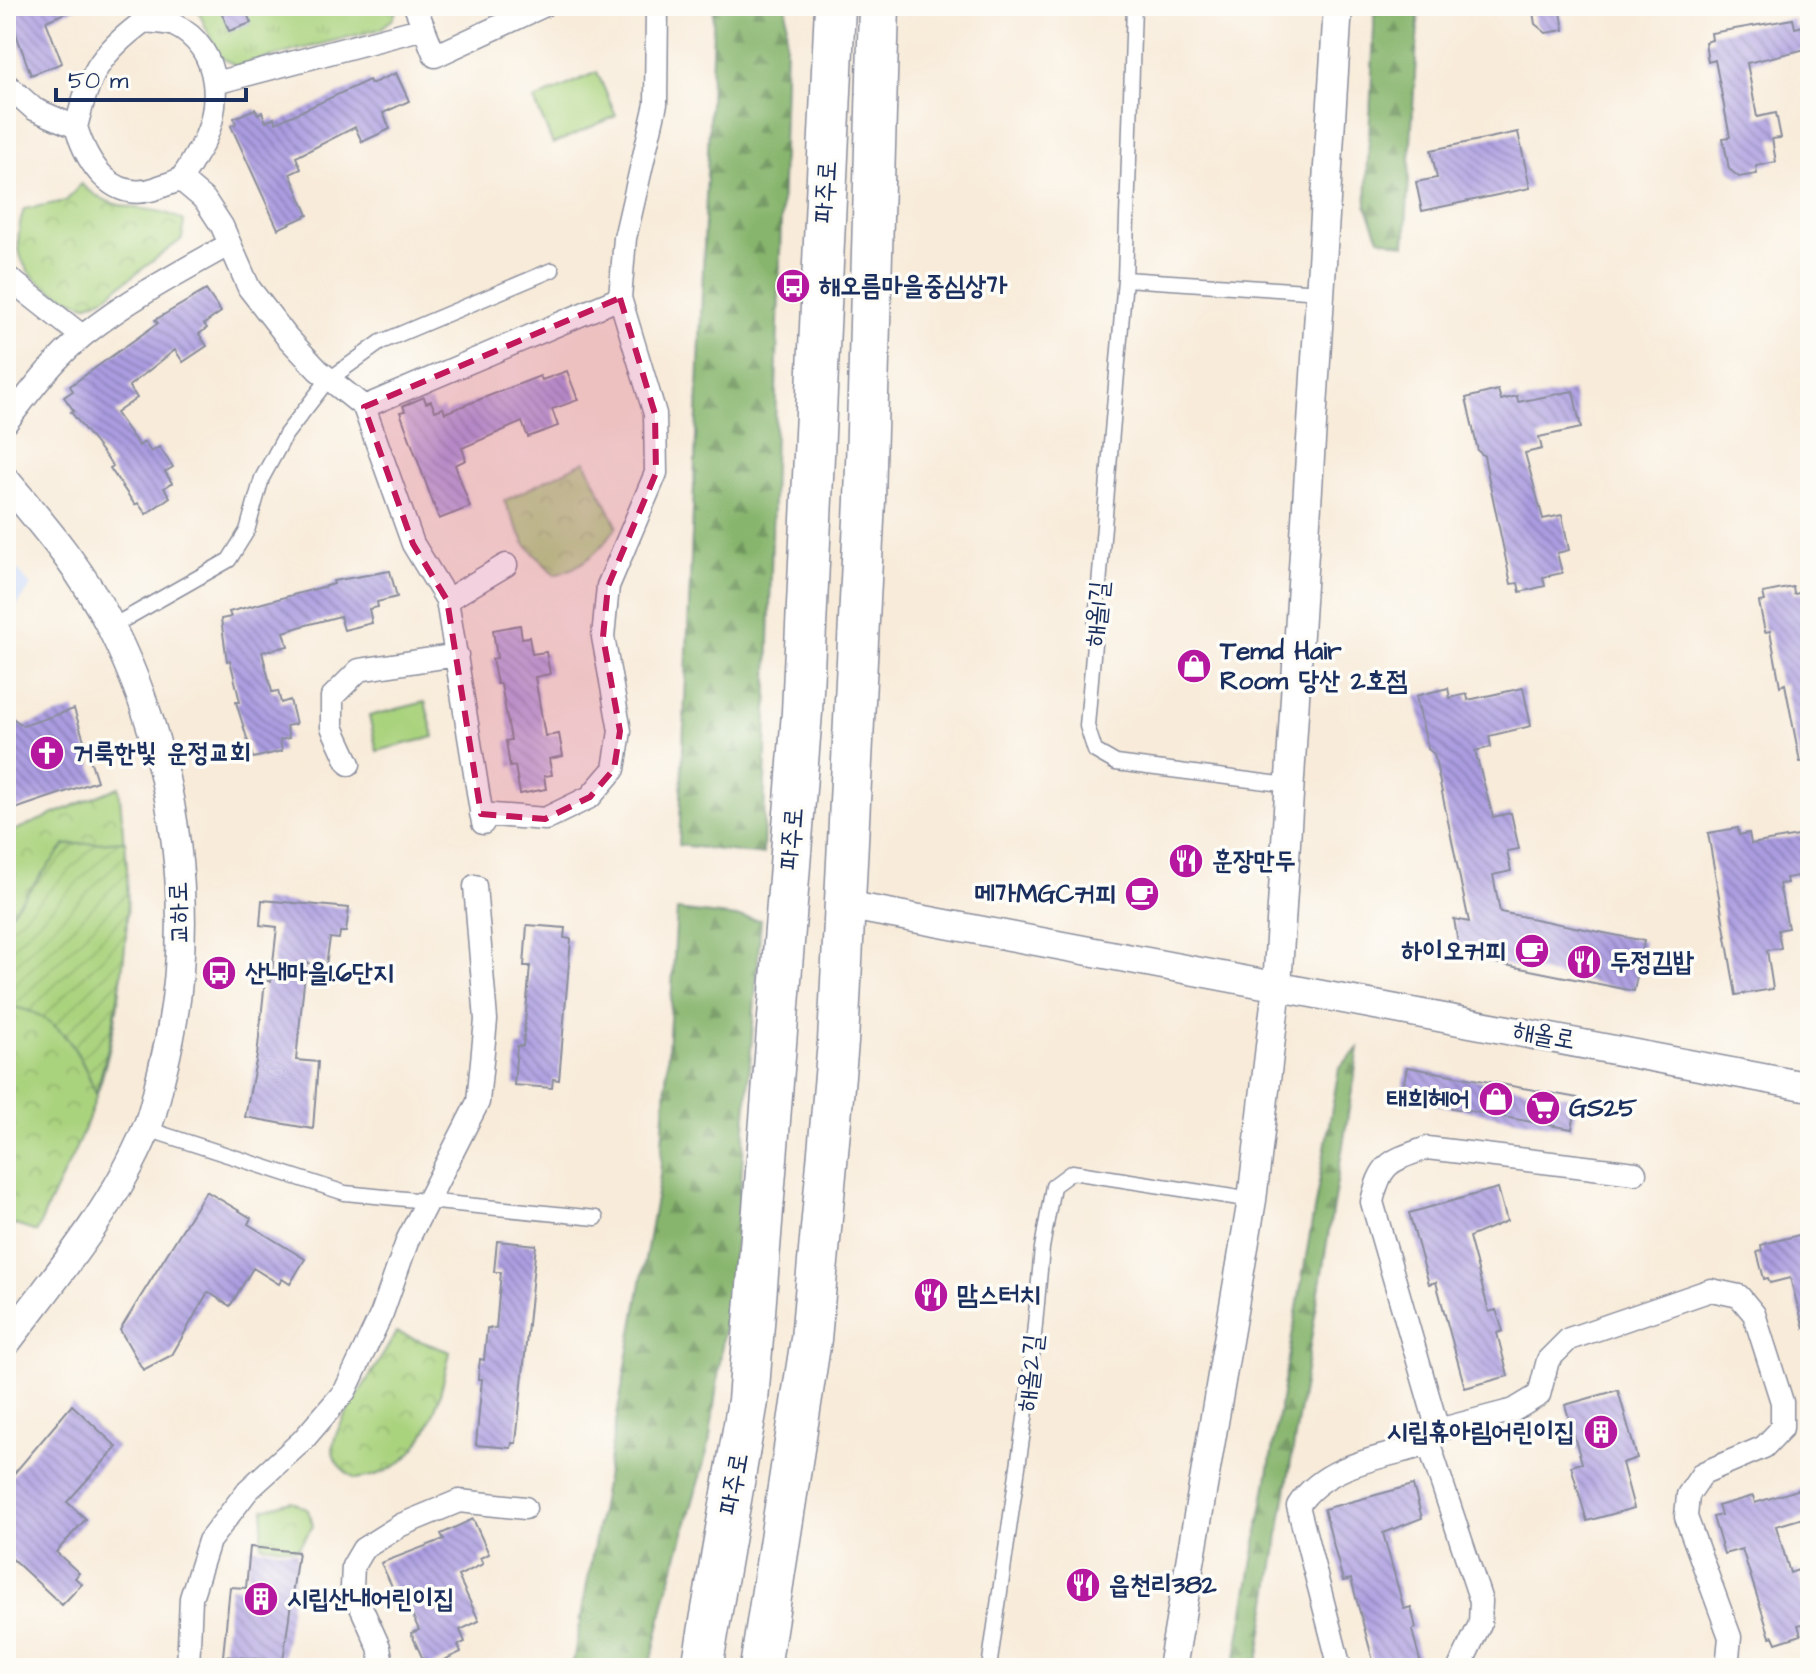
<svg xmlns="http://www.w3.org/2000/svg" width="1816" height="1674" viewBox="0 0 1816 1674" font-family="'Architects Daughter','Poor Story',sans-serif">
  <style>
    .built { fill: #cbdbf9 }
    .grass { fill: url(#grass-tufts); stroke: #62816e; stroke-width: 2 }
    .forest { fill: url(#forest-firs); stroke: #517266; stroke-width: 2 }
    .park { fill: url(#park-crowns); stroke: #62816e; stroke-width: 2 }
    .garden { fill: url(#garden-furrows); stroke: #62816e; stroke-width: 2 }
    .pitch { fill: #aad37e; stroke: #62816e; stroke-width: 2 }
    .building { fill: url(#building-back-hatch) }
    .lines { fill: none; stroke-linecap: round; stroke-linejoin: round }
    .service-casing { stroke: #8a8d9c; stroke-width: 17 }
    .pedestrian-casing { stroke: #8a8d9c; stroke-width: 25 }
    .minor-casing { stroke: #8a8d9c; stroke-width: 31 }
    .secondary-casing { stroke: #8a8d9c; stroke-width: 43 }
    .service { stroke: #fff; stroke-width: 14 }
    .pedestrian { stroke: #fff; stroke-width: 22 }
    .minor { stroke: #fff; stroke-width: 28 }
    .secondary { stroke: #fff; stroke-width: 40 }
    .marked { fill: #c2185b; fill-opacity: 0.2; stroke: #c2185b; stroke-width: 6; stroke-dasharray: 16 10; stroke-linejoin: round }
    .labels { text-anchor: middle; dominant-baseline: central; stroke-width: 7; stroke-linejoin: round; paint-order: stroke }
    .street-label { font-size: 26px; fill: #1b2f5e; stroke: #fdfcf7 }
    .poi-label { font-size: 26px; font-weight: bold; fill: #1b2f5e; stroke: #fdfcf7; text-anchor: start }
  </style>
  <defs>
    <pattern id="grass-tufts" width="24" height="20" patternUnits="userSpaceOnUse" patternTransform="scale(2)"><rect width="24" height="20" fill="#aad37e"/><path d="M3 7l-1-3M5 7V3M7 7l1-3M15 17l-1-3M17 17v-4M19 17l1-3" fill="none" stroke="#92b56f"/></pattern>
    <pattern id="forest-firs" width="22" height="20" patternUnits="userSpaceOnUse" patternTransform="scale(2)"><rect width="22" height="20" fill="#87b56d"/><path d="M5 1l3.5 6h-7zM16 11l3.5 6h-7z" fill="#6e945d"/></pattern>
    <pattern id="park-crowns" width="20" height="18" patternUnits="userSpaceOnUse" patternTransform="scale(2)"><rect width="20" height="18" fill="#aad37e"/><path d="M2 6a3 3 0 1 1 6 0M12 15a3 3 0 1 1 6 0" fill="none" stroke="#92b56f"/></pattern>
    <pattern id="garden-furrows" width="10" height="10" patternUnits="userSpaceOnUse" patternTransform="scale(2)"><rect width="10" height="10" fill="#aad37e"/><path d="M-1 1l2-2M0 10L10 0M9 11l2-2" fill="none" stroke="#92b56f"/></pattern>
    <pattern id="building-back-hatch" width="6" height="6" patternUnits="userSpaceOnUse" patternTransform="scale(2)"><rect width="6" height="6" fill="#ab9ce0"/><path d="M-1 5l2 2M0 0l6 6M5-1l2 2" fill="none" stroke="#8a80b9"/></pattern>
  </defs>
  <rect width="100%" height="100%" fill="#fdfcf7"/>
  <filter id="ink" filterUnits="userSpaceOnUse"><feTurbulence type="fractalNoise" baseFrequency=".0125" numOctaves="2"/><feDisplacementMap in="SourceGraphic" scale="16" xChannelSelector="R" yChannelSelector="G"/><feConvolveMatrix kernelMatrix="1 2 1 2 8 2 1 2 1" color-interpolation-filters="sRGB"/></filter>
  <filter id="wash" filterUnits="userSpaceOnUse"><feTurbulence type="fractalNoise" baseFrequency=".006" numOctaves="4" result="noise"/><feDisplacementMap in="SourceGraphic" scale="32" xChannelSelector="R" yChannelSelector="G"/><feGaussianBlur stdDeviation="1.8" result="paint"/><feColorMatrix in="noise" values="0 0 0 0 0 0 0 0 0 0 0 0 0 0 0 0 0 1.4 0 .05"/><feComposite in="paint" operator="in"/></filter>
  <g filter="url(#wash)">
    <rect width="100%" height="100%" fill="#f8ebd9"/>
    <!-- built -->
    <path class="built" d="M6 555 31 586 6 621Z"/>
    <!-- grass -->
    <path class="grass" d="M196 6H398L393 19 380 29 236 66 219 56Z"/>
    <!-- forest -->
    <path class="forest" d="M714 6H787L763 855 679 845Z
      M1375 6H1419L1405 245 1379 238 1366 206Z
      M677 910 761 920 737 1232 709 1445 665 1599 650 1668H572L660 1176Z
      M1359 1048 1257 1668H1234L1339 1068Z"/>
    <!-- park -->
    <path class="park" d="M81 184C120 219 148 200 184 221L182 239 105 297 86 305C35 287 5 266 24 209L66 201Z
      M585 461 617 526C600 551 585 566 555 575L525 544 504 501Z
      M119 787C131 896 129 1004 92 1109 78 1151 53 1190 37 1232L6 1222V834Z
      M396 1332 450 1352C437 1410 425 1473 355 1479 345 1471 333 1464 333 1449 332 1425 383 1361 396 1332Z
      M292 1501 308 1510 313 1526 297 1549 261 1545 264 1509Z"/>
    <!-- garden -->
    <path class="garden" d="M125 841C134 927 119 1011 96 1094 79 1049 58 1011 6 1006V919L65 845Z"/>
    <!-- pitch -->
    <path class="pitch" d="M597 72 616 116 553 144 534 100Z
      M425 702 434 737 377 751 369 716Z"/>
    <g id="blocks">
      <!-- building -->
      <path class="building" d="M6 6H81L46 21 62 63 31 75Z
        M219 6H244L251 23 229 31Z
        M1532 6H1560L1564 30 1546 33 1535 24Z
        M1793 19 1795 28 1808 25 1810 48 1747 63 1757 117 1776 113 1781 138 1772 139 1776 162 1756 166 1757 174 1739 177 1729 169 1723 138 1730 137 1715 60 1708 62 1705 42 1712 40 1711 33Z
        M396 73 409 101 383 113 390 129 362 142 355 127 296 157 301 169 290 174 308 215 278 229 231 126 236 123 234 118 255 109 258 114 262 112 266 122 274 118 276 123 369 80 371 84Z
        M1518 132 1530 188 1422 211 1416 182 1437 178 1431 150Z
        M206 290 221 312 204 324 207 328 199 334 207 346 183 362 175 350 129 386 137 398 116 413 139 446 144 442 151 452 159 447 173 467 165 472 172 483 164 488 170 497 146 514 138 503 135 505 110 468 113 466 71 412 74 411 64 397 73 391 70 386 158 323 155 320Z
        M567 371 578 400 552 409 558 426 528 437 522 422 462 448 466 460 455 465 470 507 439 519 400 412 405 411 403 406 424 397 426 403 431 401 435 411 443 408 445 413 540 376 542 380Z
        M1498 390 1501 400 1517 396 1518 402 1573 391 1581 428 1539 437 1542 449 1525 453 1543 519 1562 515 1569 550 1557 553 1562 573 1543 577 1545 586 1520 592 1518 583 1511 584 1484 456 1478 451 1466 398Z
        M390 571 397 597 377 602 378 607 369 609 372 623 344 630 340 616 299 627 284 632 288 646 262 652 272 692 278 691 281 703 290 700 296 724 286 726 289 738 280 740 282 751 253 758 236 702H240L230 660 227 661 221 619 231 617 229 612 334 584 333 581Z
        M1793 587 1794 594 1810 591V761L1800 762 1785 684 1780 686 1770 631 1765 632 1759 602 1765 601 1763 593Z
        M520 625 522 638 529 637 532 654 546 652 550 674 535 677 545 736 559 734 563 756 549 759 552 775 544 776 546 789 520 794 515 766 510 767 506 741 511 740 501 684H497L492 659 497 658 493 630Z
        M1448 688 1450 698 1467 694 1468 700 1523 688 1531 726 1489 736 1491 747 1475 751 1493 817 1511 813 1519 849 1507 851 1511 871 1493 875 1500 912 1644 941 1634 991 1460 956 1454 919 1469 922 1434 754 1428 749 1416 696Z
        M74 709 97 781 6 812V713L23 726Z
        M1738 828 1739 835 1749 833 1751 844 1810 834V874L1786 878 1787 883 1779 884 1788 928 1778 930 1781 948 1767 950 1773 989 1736 995 1708 833Z
        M262 900 349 908 346 932H340L339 939 330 938 326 965 306 963 296 1060 318 1062 313 1129 245 1117 257 1056 265 981H271L277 927 260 925Z
        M527 925 565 928 564 938 571 939 559 1080 553 1079 552 1088 514 1085 517 1046H523L530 966H524Z
        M1407 1067 1578 1098 1572 1129 1401 1099Z
        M1498 1188 1507 1221 1469 1237 1489 1312 1496 1310 1503 1331 1497 1333 1508 1376 1465 1388 1436 1282 1429 1284 1409 1213Z
        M206 1191 251 1218 248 1224 305 1259 290 1284 282 1279 279 1284 253 1268 230 1306 208 1292 172 1355 143 1370 120 1330Z
        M1810 1232V1327L1804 1328 1790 1278 1770 1283 1768 1278 1764 1279 1757 1252 1762 1251 1761 1245Z
        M497 1241 536 1245 516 1443H512L511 1448 476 1445 482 1379H478L480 1359 484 1360 487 1328 496 1329 501 1272H494Z
        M1618 1390 1637 1458 1622 1463 1634 1508 1587 1521 1571 1466 1582 1463 1565 1405Z
        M72 1405 117 1447 67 1502 86 1519 56 1552 79 1573 75 1578 82 1584 62 1605 6 1553V1483Z
        M1413 1485 1422 1518 1383 1533 1404 1609 1411 1607 1416 1628 1412 1630 1422 1668H1375L1351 1579 1343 1581 1324 1509Z
        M1810 1486V1516L1776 1526 1790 1573 1798 1570 1810 1622 1798 1625 1801 1635 1776 1643 1773 1636 1770 1637 1742 1549 1724 1554 1713 1517 1721 1515 1718 1506 1753 1496 1755 1503Z
        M473 1519 489 1554 480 1558 483 1564 458 1576 479 1621 460 1630 465 1642 458 1645 461 1652 427 1668 411 1633 419 1630 402 1592 396 1595 381 1563 444 1539 441 1534Z
        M250 1547 298 1552 283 1661 223 1656 230 1587 246 1588Z"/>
    </g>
  </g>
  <g filter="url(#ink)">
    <use href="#blocks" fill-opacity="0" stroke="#8a8d9c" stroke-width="2"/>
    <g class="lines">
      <!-- service casing -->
      <g class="service-casing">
        <path id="service" d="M1134 6 1125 279 1087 726 1095 751 1116 763 1289 785
          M1125 279 1321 292
          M111 627 229 560 247 531 262 478 286 434 327 381 381 342 552 270
          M147 1129 345 1193 596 1218
          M989 1668 1029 1390 1042 1248 1053 1186 1072 1172 1252 1200"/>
      </g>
      <!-- pedestrian casing -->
      <g class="pedestrian-casing">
        <path id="pedestrian" d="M415 6 435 56 543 6
          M215 83 424 28
          M6 84 34 109 76 127C87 163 112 204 157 188 163 185 174 183 180 179 187 173 192 161 197 153 224 113 223 48 174 25 166 22 153 22 144 21 98 55 90 73 76 127
          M180 179 205 200 222 226 249 288 287 337 318 370 364 407 413 544 447 600 483 823
          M6 276 82 336
          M364 407 620 298
          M6 423C30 392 53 360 84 335 129 299 180 272 230 244
          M447 600 506 565
          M349 764 332 727V697L359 670 457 655
          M481 814 545 819 590 797 614 769 620 731 603 637 608 586 656 473 655 414 620 298 625 238 656 104 657 6
          M1438 1430 1372 1202C1381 1162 1390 1161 1427 1148L1635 1173
          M1429 1444 1481 1601 1480 1624 1459 1668
          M188 1668 191 1598 209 1541 248 1490 303 1440 345 1391 382 1313 408 1239 478 1102 486 1020 475 886
          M383 1668 379 1647 352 1587 353 1566 363 1549 401 1525 459 1501 525 1508
          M1340 1668 1298 1506C1325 1463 1383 1458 1429 1444L1438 1430 1514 1410 1539 1395 1548 1360 1569 1339 1711 1290 1739 1296 1754 1314 1782 1402V1428L1764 1447 1703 1473 1688 1495 1686 1517 1730 1637 1727 1668"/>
      </g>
      <!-- minor casing -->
      <g class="minor-casing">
        <path id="minor" d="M6 481C45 527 85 574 112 629 179 764 200 926 162 1072 157 1091 154 1112 146 1130 113 1209 57 1275 6 1343
          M845 905 1810 1087
          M1172 1668 1252 1200 1277 987 1338 6"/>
      </g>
      <!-- secondary casing -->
      <g class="secondary-casing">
        <path id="secondary" d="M702 1668 748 1401 802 712 835 6
          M760 1668 811 1339 838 1042 865 500 879 6"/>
      </g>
      <!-- service -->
      <use href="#service" class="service"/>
      <!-- pedestrian -->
      <use href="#pedestrian" class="pedestrian"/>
      <!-- minor -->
      <use href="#minor" class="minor"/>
      <!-- secondary -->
      <use href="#secondary" class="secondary"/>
    </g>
  </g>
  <!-- marked area -->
  <path class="marked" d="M620 298 655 414 656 473 608 586 603 637 620 731 614 769 590 797 545 819 481 814 447 600 413 544 364 407Z"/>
  <!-- icons -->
  <defs>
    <g id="bus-disc" transform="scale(1.8)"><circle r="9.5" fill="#b5179e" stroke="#fdfcf7"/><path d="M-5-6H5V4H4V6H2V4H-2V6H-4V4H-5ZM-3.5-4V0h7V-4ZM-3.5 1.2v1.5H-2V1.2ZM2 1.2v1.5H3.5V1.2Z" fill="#fff"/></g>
    <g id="shop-disc" transform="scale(1.8)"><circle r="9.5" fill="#b5179e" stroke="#fdfcf7"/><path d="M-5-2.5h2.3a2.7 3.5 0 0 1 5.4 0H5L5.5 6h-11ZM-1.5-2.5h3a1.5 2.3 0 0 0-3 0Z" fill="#fff"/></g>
    <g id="church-disc" transform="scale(1.8)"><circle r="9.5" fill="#b5179e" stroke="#fdfcf7"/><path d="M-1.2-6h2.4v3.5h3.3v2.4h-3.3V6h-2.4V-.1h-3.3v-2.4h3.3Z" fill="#fff"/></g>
    <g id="restaurant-disc" transform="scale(1.8)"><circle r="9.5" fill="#b5179e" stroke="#fdfcf7"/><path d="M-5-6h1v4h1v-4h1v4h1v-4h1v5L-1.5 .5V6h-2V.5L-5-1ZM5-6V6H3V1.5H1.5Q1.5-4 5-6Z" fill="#fff"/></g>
    <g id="cafe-disc" transform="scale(1.8)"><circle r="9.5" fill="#b5179e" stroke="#fdfcf7"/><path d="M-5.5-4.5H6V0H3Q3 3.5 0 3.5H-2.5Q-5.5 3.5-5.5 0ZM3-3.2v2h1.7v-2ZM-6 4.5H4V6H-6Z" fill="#fff"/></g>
    <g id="supermarket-disc" transform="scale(1.8)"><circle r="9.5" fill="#b5179e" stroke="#fdfcf7"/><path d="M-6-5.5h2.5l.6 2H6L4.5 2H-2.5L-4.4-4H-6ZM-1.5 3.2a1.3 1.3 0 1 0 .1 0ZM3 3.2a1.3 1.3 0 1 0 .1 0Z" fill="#fff"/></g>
    <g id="building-disc" transform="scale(1.8)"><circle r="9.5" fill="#b5179e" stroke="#fdfcf7"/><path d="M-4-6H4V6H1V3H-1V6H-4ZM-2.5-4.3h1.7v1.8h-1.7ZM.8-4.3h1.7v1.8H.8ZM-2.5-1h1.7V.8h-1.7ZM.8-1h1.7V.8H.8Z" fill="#fff"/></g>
  </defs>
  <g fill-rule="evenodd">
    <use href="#bus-disc" x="793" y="286"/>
    <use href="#shop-disc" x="1194" y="666"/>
    <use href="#church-disc" x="47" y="753"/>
    <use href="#restaurant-disc" x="1186" y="861"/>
    <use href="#cafe-disc" x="1142" y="894"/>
    <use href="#cafe-disc" x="1532" y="951"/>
    <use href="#restaurant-disc" x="1584" y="962"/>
    <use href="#bus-disc" x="219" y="973"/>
    <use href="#shop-disc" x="1496" y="1099"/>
    <use href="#supermarket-disc" x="1543" y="1108"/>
    <use href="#restaurant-disc" x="931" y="1295"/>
    <use href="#building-disc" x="1601" y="1432"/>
    <use href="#restaurant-disc" x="1083" y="1585"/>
    <use href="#building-disc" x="261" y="1599"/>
  </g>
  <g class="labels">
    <!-- street labels -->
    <g class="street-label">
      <text transform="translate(826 192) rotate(-87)">파주로</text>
      <text transform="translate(1097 614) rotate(-85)">해올1길</text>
      <text transform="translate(792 839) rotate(-86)">파주로</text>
      <text transform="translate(179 913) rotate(-92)">교하로</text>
      <text transform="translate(1544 1035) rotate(10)">해올로</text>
      <text transform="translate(1030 1373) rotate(-84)">해올2길</text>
      <text transform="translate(734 1484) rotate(-80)">파주로</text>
    </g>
    <!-- poi labels -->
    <g class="poi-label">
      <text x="819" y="286">해오름마을중심상가</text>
      <text x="1220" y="651">Temd Hair<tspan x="1220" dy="30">Room 당산 2호점</tspan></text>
      <text x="73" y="753">거룩한빛 운정교회</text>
      <text x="1212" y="861">훈장만두</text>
      <text x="1116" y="894" text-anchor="end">메가MGC커피</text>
      <text x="1506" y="951" text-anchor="end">하이오커피</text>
      <text x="1610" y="962">두정김밥</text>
      <text x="245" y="973">산내마을1.6단지</text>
      <text x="1470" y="1099" text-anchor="end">태희헤어</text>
      <text x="1569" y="1108">GS25</text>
      <text x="957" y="1295">맘스터치</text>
      <text x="1575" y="1432" text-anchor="end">시립휴아림어린이집</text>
      <text x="1109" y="1585">읍천리382</text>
      <text x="287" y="1599">시립산내어린이집</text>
    </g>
  </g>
  <!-- margin -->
  <rect width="1816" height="1674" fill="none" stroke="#fdfcf7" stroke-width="32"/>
  <!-- scale -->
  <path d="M56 88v12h190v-12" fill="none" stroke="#1b2f5e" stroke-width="4"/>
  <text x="68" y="88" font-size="24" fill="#1b2f5e" stroke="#fdfcf7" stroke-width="6" paint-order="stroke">50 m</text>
</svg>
